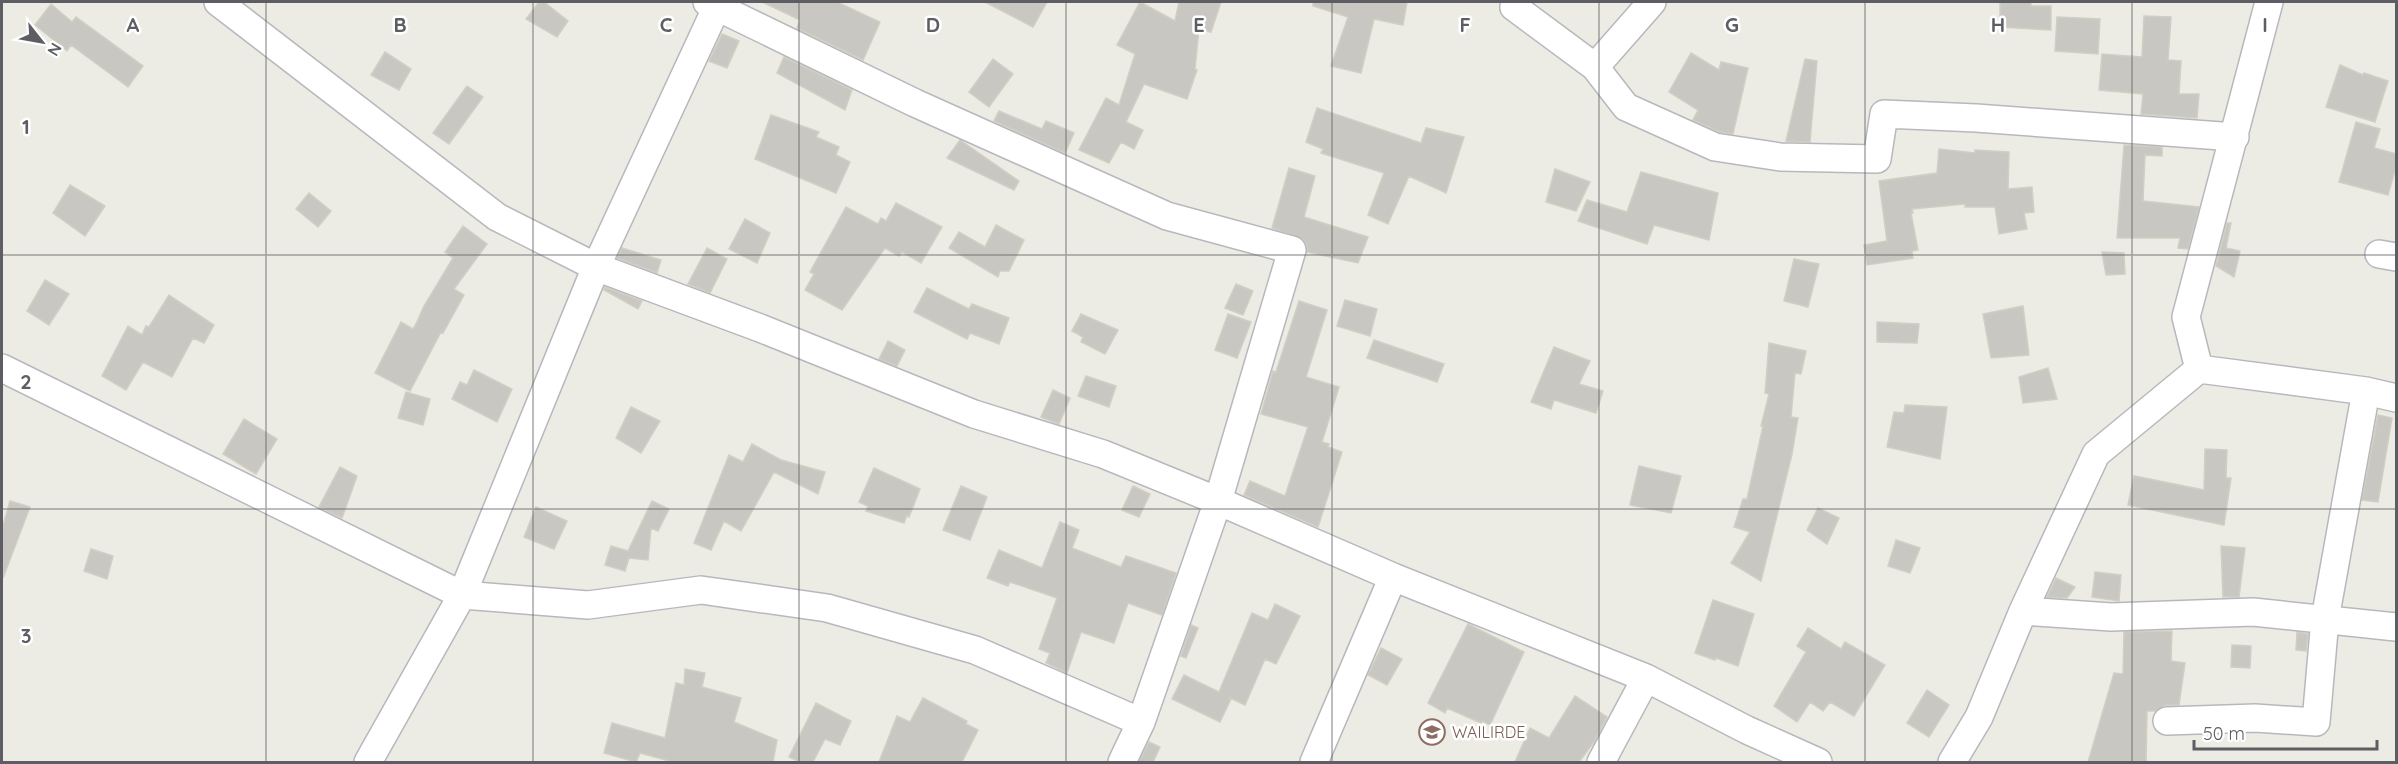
<svg xmlns="http://www.w3.org/2000/svg" width="2398" height="764" viewBox="0 0 2398 764" font-family="Quicksand,sans-serif">
  <style>
    .building { fill: #c9c7c1; stroke: #d1cfc3; stroke-width: 1.5 }
    .lines { fill: none; stroke-linecap: round; stroke-linejoin: round }
    .street-casing { stroke: #b7b8bd; stroke-width: 30 }
    .street { stroke: #fff; stroke-width: 27 }
    .grid { fill: none; stroke: #5c5e63; stroke-width: 1.5; stroke-opacity: 0.55 }
    .labels { text-anchor: middle; dominant-baseline: central; stroke-width: 5; stroke-linejoin: round; paint-order: stroke }
    .education-label { font-size: 16px; fill: #785e54; stroke: #fff; text-anchor: start }
    .grid-label { font-size: 20px; text-anchor: middle; font-weight: bold; fill: #5c5e63; stroke: #fff; stroke-width: 5; stroke-linejoin: round; paint-order: stroke }
  </style>
  <rect width="100%" height="100%" fill="#edece4"/>
  <!-- building -->
  <path class="building" d="M539 2H544L568 21 557 37 526 19Z
    M762 2H837L880 22 863 60 797 28 800 20Z
    M985 2H1047L1033 27Z
    M1140 2 1175 21 1179 2H1221L1211 32 1199 29 1195 69 1197 70 1187 99 1144 84 1126 122 1143 130 1134 149 1121 142 1109 163 1079 150 1106 98 1119 105 1135 54 1117 45Z
    M1313 2H1407L1403 25 1374 19 1361 73 1331 66 1348 17 1313 6Z
    M2000 2H2031V6H2051V30L2000 27Z
    M51 4 72 22 76 17 143 66 128 87 71 45 67 51 35 25Z
    M2144 16 2171 17 2168 60 2181 61 2179 94H2199L2197 118 2141 114 2143 94 2099 90 2102 54 2142 57Z
    M2057 17 2100 19 2098 54 2055 51Z
    M722 34 739 41 727 68 709 61Z
    M385 52 411 69 399 90 371 75Z
    M1691 53 1719 70 1721 62 1748 68 1733 134 1720 132 1693 120 1698 110 1669 92Z
    M784 57 852 90 845 110 777 73Z
    M993 59 1013 74 989 107 969 92Z
    M1805 59 1817 61 1810 142 1786 141Z
    M2340 65 2363 75 2364 73 2388 81 2375 122 2326 107Z
    M467 86 483 97 449 144 433 133Z
    M1317 108 1421 143 1426 128 1464 137 1446 193 1409 176 1388 224 1368 215 1384 173 1321 153 1323 149 1306 142Z
    M999 111 1042 129 1046 121 1074 133 1065 153 994 121Z
    M771 115 819 132 816 137 839 147 836 155 850 162 836 193 755 159Z
    M2356 122 2380 129 2374 148 2397 154V164L2388 195 2339 182Z
    M960 140 1019 181 1014 190 947 158Z
    M2124 145 2162 147V156L2145 155 2143 201 2199 207 2188 249 2178 248 2180 238H2117Z
    M1939 149 1975 153V150L2009 152 2008 189 2032 187 2034 212 2024 213 2027 229 1999 234 1995 207H1965V204L1912 209 1913 213H1911L1918 250 1912 251 1913 258 1867 265 1864 245 1887 241 1879 181 1937 173Z
    M1289 168 1315 176 1304 217 1368 237 1358 263 1307 252V246L1303 239 1272 228Z
    M1555 169 1590 182 1576 211 1546 202Z
    M1641 172 1718 193 1709 240 1654 225 1647 244 1578 221 1587 200 1627 212Z
    M70 185 105 206 85 236 53 213Z
    M309 193 331 211 318 227 296 209Z
    M896 203 942 227 921 263 902 252 899 256 885 248 842 310 805 290 814 274 810 272 846 207 878 224 881 218 886 221Z
    M745 219 770 233 757 263 729 249Z
    M2227 223H2231L2226 248 2240 251 2234 277 2216 266Z
    M996 225 1024 240 1009 271H1000L998 277 949 248 959 232 985 247Z
    M463 226 487 244 454 289 464 295 443 333 441 332 410 391 375 373 401 322 413 329 416 324 424 306 453 258 445 252Z
    M622 248 661 260 657 273 617 258Z
    M707 248 727 259 710 293 688 284Z
    M2102 252 2124 253 2125 274 2106 275Z
    M1794 259 1819 264 1808 307 1784 301Z
    M45 280 69 294 49 325 27 311Z
    M1236 284 1253 291 1243 315 1225 308Z
    M605 287 642 301 638 309 604 290Z
    M927 288 969 309 972 304 1009 318 999 344 970 333 967 339 914 312Z
    M169 295 214 325 204 343 193 338 172 377 143 362 126 390 102 376 128 326 142 335 146 326 149 327Z
    M1345 300 1377 309 1370 336 1337 326Z
    M1299 301 1327 310 1306 377 1339 387 1322 442 1329 444 1328 447 1342 452 1318 527 1244 495 1250 481 1285 496 1308 427 1261 414 1273 371 1276 372Z
    M2023 306 2029 355 1991 358 1983 314Z
    M1081 314 1118 330 1105 354 1081 342 1083 337 1072 331Z
    M1228 314 1251 322 1237 358 1215 350Z
    M1877 322 1919 324 1917 343 1877 342Z
    M1374 340 1444 364 1437 382 1367 358Z
    M888 341 905 350 897 366 879 359Z
    M1769 343 1806 351 1801 374 1795 373 1791 417 1798 418 1792 454 1761 581 1731 563 1750 532 1734 527 1743 499H1747L1763 426H1761L1769 394 1765 393Z
    M1554 347 1590 361 1579 384 1603 391 1596 413 1554 400 1551 409 1531 402Z
    M2048 368 2057 399 2023 403 2019 377Z
    M474 370 512 389 497 422 452 399 460 382 467 385Z
    M1086 376 1116 386 1109 407 1078 396Z
    M1053 390 1070 398 1059 424 1041 417Z
    M406 392 430 399 423 425 398 418Z
    M1905 405 1947 407 1940 459 1887 447 1894 412 1904 413Z
    M631 407 660 421 641 453 616 438Z
    M2378 415 2392 418 2378 502 2362 500Z
    M244 419 277 439 256 474 223 454Z
    M752 444 781 460 825 472 818 494 774 472 741 531 724 521 711 550 694 543 729 455 743 462Z
    M2205 449 2227 450 2226 478H2231L2224 525 2128 505 2134 476 2204 490Z
    M1639 466 1681 476 1671 513 1630 505Z
    M340 467 357 476 342 518 319 507Z
    M874 468 920 489 909 517 907 515 904 523 866 511 868 506 859 502Z
    M961 486 987 497 970 540 943 530Z
    M1133 486 1150 494 1139 517 1122 510Z
    M10 501 30 507 3 578 2 529Z
    M652 501 669 509 658 531 651 528 648 560 629 558 625 571 605 565 611 546 628 551Z
    M536 507 567 521 554 549 524 537Z
    M1818 508 1839 518 1827 544 1807 530Z
    M1060 522 1079 530 1072 548 1121 567 1126 556 1176 573 1162 615 1128 603 1114 643 1081 632 1067 673 1046 663 1050 653 1039 649 1057 598 1010 582 1008 586 987 578 999 550 1042 568Z
    M1896 540 1920 548 1910 573 1888 566Z
    M2221 546 2245 548 2239 597H2223Z
    M91 549 113 556 107 579 84 571Z
    M2095 572 2121 575 2119 601 2092 597Z
    M2056 578 2075 587 2067 598 2047 597Z
    M1713 600 1754 614 1738 666 1716 658 1715 660 1695 653Z
    M1275 604 1300 616 1276 664 1265 659 1245 705 1228 697 1231 699 1220 722 1172 699 1184 675 1219 692 1252 613 1268 620Z
    M1468 624 1524 652 1490 725 1482 721 1481 723 1447 708 1445 713 1428 703Z
    M1191 625 1198 628 1186 658 1181 656Z
    M1808 628 1841 649 1845 642 1885 665 1854 716 1830 702 1823 711 1810 702 1797 722 1774 706 1806 652 1797 646Z
    M2172 631 2171 661 2185 663 2179 705H2166L2156 711H2147L2146 762H2088L2114 673 2123 674 2124 632Z
    M2297 632 2308 634 2306 651 2296 650Z
    M2232 645 2251 646 2250 668 2231 667Z
    M1381 648 1402 659 1387 685 1368 675Z
    M685 669 705 673 702 687 741 698 734 722 777 740 773 762H673L640 753 636 762 604 753 612 723 665 738 676 683 684 685Z
    M1927 690 1949 705 1929 737 1907 723Z
    M1575 696 1607 717 1594 742 1579 762H1515L1530 728 1549 738Z
    M923 698 967 721 966 724 978 730 962 762H879L897 716 910 722Z
    M816 703 851 721 840 745 825 739 813 762H800L789 757Z
    M1149 742 1160 747 1153 762H1139Z"/>
  <g class="lines">
    <!-- street casing -->
    <g class="street-casing">
      <path id="street" d="M218 2 497 217 596 267 760 328 974 414 1103 454 1218 501 1393 577 1646 678 1747 730 1818 762
        M707 2 915 103 1167 216 1292 250 1218 501 1141 722 1122 762
        M1515 2 1514 7 1595 67 1652 2
        M1595 67 1626 107 1715 147 1780 157 1877 159 1884 114 1976 118 2235 137
        M2379 254 2396 257
        M2 368 462 595 588 605 701 590 827 608 975 650 1141 722
        M2199 369 2186 317 2269 2
        M2023 611 2111 617 2253 612 2396 627
        M2167 721 2255 718 2316 722 2325 619 2366 391
        M368 762 462 595 596 267 719 2
        M1314 762 1393 577
        M1601 762 1646 678
        M1952 762 1979 717 2023 611 2096 454 2199 369 2366 391 2396 398"/>
    </g>
    <!-- street -->
    <use href="#street" class="street"/>
  </g>
  <!-- grid -->
  <path class="grid" d="M266 2V762M533 2V762M799 2V762M1066 2V762M1332 2V762M1599 2V762M1865 2V762M2132 2V762M2 255H2396M2 509H2396"/>
  <!-- icons -->
  <defs>
    <g id="school-ring" transform="scale(1.35)"><circle r="9.5" fill="#fff" stroke="#8d6e63" stroke-width="1.5"/><path d="M0-5L7-2L0 1L-7-2ZM-4 1L0 2.5L4 1V4Q0 6-4 4Z" fill="#8d6e63"/></g>
  </defs>
  <g fill-rule="evenodd">
    <use href="#school-ring" x="1432" y="732"/>
  </g>
  <g class="labels">
    <!-- education labels -->
    <g class="education-label">
      <text x="1452" y="732">WAILIRDE</text>
    </g>
  </g>
  <g class="grid-label">
    <text x="133" y="32">A</text>
    <text x="400" y="32">B</text>
    <text x="666" y="32">C</text>
    <text x="933" y="32">D</text>
    <text x="1199" y="32">E</text>
    <text x="1465" y="32">F</text>
    <text x="1732" y="32">G</text>
    <text x="1998" y="32">H</text>
    <text x="2265" y="32">I</text>
    <text x="26" y="134">1</text>
    <text x="26" y="389">2</text>
    <text x="26" y="643">3</text>
  </g>
  <!-- border -->
  <rect width="2398" height="764" fill="none" stroke="#5c5e63" stroke-width="6"/>
  <!-- north arrow -->
  <g transform="translate(42 42) rotate(121)" stroke="#ffffff" stroke-width="4.5" paint-order="stroke">
  <path d="M0-4.5L10 22L0 15L-10 22Z" fill="#5c5e63"/>
  <text y="-9" font-size="16" font-weight="bold" text-anchor="middle" fill="#5c5e63">N</text>
  </g>
  <!-- scale -->
  <path d="M2194 740v9h183v-9" fill="none" stroke="#5c5e63" stroke-width="3"/>
  <text x="2203" y="740" font-size="18" fill="#5c5e63" stroke="#ffffff" stroke-width="4.5" paint-order="stroke">50 m</text>
</svg>
